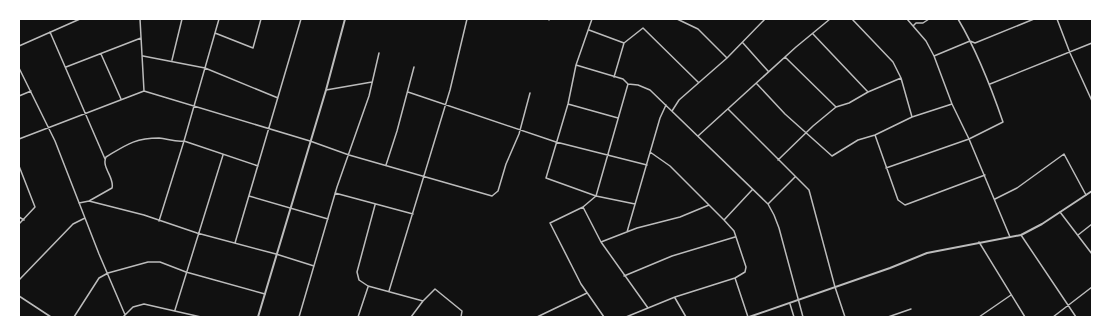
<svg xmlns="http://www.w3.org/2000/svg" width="1111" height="336" viewBox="0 0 1111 336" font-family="Rubik,sans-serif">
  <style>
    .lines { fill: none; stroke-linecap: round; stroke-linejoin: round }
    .minor { stroke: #bcbcbc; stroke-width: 1.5 }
    .tertiary { stroke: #bcbcbc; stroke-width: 2 }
  </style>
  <rect width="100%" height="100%" fill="#111"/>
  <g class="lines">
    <!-- minor -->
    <path class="minor" d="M140 19 144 91
      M592 19 576 65 568 104 546 178 596 196 635 204
      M677 19 698 29 727 58
      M852 19 893 62 901 78 912 117
      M907 19 926 41 934 56 952 104 969 139 1010 237
      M1057 19 1070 53 1092 101
      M549 20V19
      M913 26 916 23H923L929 19
      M589 30 624 43
      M50 32 105 159
      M215 33 253 48 261 19
      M813 34 868 92
      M743 43 768 71
      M19 46 80 19
      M101 54 121 99
      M143 56 205 68 278 98
      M934 56 970 41 975 43 1034 19
      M785 57 836 107
      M172 60 182 19
      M576 65 623 79 628 84 638 85 650 90 768 204 774 215 779 228 803 317
      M66 67 141 38
      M19 68 55 141 99 254 126 317
      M614 77 624 43 643 28 698 82
      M757 84 785 114 832 156 858 140 875 135 912 117 952 104
      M990 84 1092 43
      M326 90 372 82
      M408 92 556 142 647 165
      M19 96 31 91
      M568 104 618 118
      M728 109 809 190 835 287 845 317
      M672 111 679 100 727 58 765 19
      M875 135 898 200 905 205 985 175
      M698 136 796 47 830 19
      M19 139 144 91 310 141 349 155 492 196 498 191 506 164 519 134 530 93
      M650 152 670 166 724 220 734 231 746 267 745 272 735 278 748 317
      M778 160 813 126 836 107 849 103 868 92 901 78
      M386 165 397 131 414 67
      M19 166 35 207 19 224
      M886 168 969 139 1003 122C991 87 977 51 958 19
      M335 193 413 214
      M249 196 328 219
      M995 199 1017 188 1064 154 1086 195
      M89 201 112 188C115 178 101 167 106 157 126 145 135 138 159 138 168 139 175 142 184 141L258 166
      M79 203 89 201 144 215 197 233 276 254 314 266
      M768 204 795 177
      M375 205 357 272 359 280 368 286 423 301
      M583 207 601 242 648 308
      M1060 212 1092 254
      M19 217 24 220
      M724 220 752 190
      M159 221 184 141 219 19
      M627 232 660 118 666 105
      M1021 235 1076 317
      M1078 235 1092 224
      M601 242 637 228 680 217 709 205
      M979 242 1025 317
      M235 243 301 19
      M624 276 672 256 735 237
      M19 280 73 224 85 218
      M389 291 450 90 467 19
      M19 296 51 317
      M675 298 686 317
      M790 304 794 317
      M175 310 223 155
      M74 317 99 278 108 273 148 262H160L186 272 265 294
      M123 317 133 307 144 304 201 317
      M299 317 337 187 369 96 379 53
      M358 317 368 287
      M411 317 423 301 435 289 462 311 461 317
      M537 317 587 293
      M604 317 581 284 550 223 583 207 596 196 628 84
      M626 317 675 297 735 278
      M888 317 911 309
      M979 317 1011 295
      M1053 317 1092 287"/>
    <!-- tertiary -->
    <path class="tertiary" d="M258 317 326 90 345 19
      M749 317 890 268 927 253 1021 235 1042 224 1092 191"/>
  </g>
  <!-- border -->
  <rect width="1111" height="336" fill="none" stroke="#ffffff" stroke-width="40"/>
</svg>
